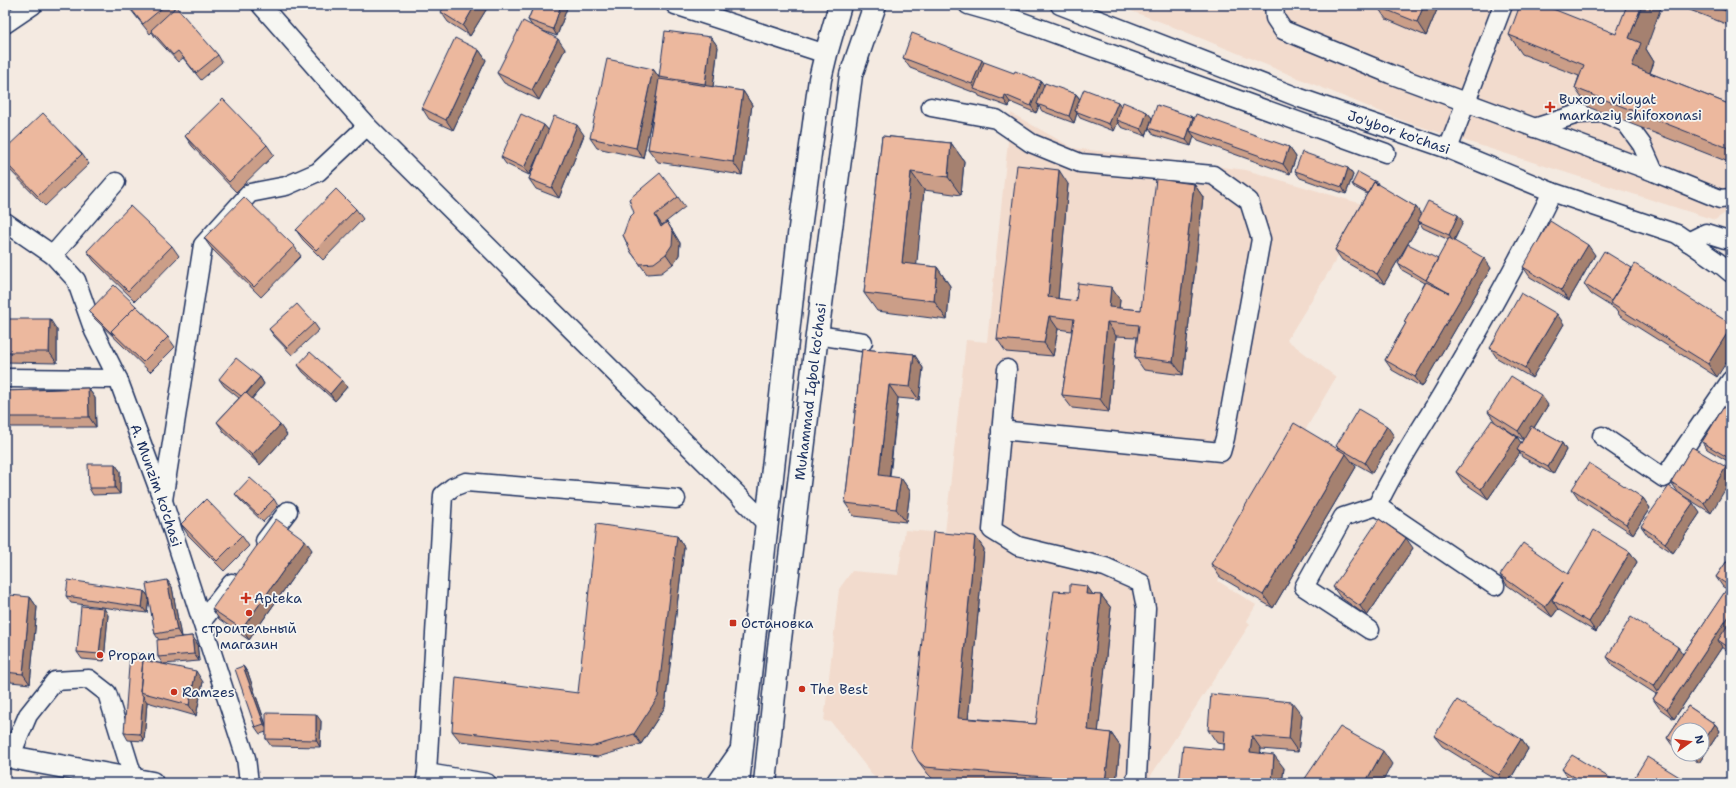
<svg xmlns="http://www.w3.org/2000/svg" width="1736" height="788" viewBox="0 0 1736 788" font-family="'Shantell Sans',sans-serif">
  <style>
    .built { fill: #f2dbcd }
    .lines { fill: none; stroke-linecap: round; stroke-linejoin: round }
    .minor-casing { stroke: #1b2f5e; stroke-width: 21 }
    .major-casing { stroke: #1b2f5e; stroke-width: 25 }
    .minor { stroke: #f6f6f2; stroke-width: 18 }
    .major { stroke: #f6f6f2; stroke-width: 22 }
    .wall { fill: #cb9e88; stroke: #1b2f5e; fill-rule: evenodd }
    .shaded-wall { fill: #a5816f; stroke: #1b2f5e }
    .building { fill: #ecb89e; stroke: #1b2f5e }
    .poi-dot { fill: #c8321e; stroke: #f6f6f2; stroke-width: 1.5 }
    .labels { text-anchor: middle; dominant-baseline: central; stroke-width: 3.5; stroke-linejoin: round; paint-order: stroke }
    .poi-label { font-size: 14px; fill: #1b2f5e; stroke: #f6f6f2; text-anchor: start }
    .street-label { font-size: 14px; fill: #1b2f5e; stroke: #f6f6f2 }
  </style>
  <rect width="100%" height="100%" fill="#f4eae1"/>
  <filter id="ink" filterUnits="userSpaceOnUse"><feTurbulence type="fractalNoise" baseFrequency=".025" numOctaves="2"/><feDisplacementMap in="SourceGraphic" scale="8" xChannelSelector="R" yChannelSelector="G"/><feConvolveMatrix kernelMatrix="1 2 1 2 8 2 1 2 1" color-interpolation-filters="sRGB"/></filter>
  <g filter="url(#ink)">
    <!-- built -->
    <path class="built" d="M1115 5H1731V209L1715 220 1406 122 1161 22Z
      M1011 113 1073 148 1246 170 1369 206 1287 340 1336 377 1218 581 1256 605 1247 621 1250 624 1146 783H879L831 722 824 721 839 589 852 571 898 575 905 530 945 533 966 340 987 342Z"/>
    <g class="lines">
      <!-- minor casing -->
      <g class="minor-casing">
        <g id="minor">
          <path d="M261 5 367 126 766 523"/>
          <path d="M675 5 826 54"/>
          <path d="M968 5 1003 15 1386 153"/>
          <path id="s1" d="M1060 5 1300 98 1448 149 1552 192 1677 234 1719 263 1731 273"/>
          <path d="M1274 5 1275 18 1283 30 1390 74 1654 172 1720 199 1731 198"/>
          <path d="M5 24 33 5"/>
          <path d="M931 107 996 119 1031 143 1080 163 1213 175 1249 201 1261 239 1225 438 1221 452 1001 430"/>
          <path d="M1534 128 1578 114 1604 113 1626 123 1642 145 1654 172"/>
          <path d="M1448 149 1503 5"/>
          <path id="s2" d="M5 222 53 255 76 280 94 331 118 379 163 501 246 758 249 783"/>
          <path d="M1688 242 1706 233 1725 239 1731 238"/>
          <path d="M53 255 116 182"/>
          <path d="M817 335 863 342"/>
          <path d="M1007 369 992 530 1018 546 1105 567 1141 583 1146 608 1137 777 1134 783"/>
          <path d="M5 378 118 379"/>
          <path d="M1602 436 1664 478 1731 380"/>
          <path d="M163 500 203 245 250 193 286 186 318 172 367 126"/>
          <path d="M1377 506 1495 586"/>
          <path d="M265 541 288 511"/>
          <path d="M202 621 232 583"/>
          <path d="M1370 630 1304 587 1343 517 1377 506C1395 467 1420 431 1442 394 1481 328 1519 261 1552 192"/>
          <path d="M10 757 28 715 55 681 89 679 107 693 134 780"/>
          <path d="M427 773 443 495 453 487 466 482 676 499"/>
          <path d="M425 783 427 773 487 783"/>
        </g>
      </g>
      <!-- major casing -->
      <g class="major-casing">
        <g id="major">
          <path d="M5 756 152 783"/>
          <path d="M719 783 740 753"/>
          <path d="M738 783 798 243 820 79 826 54 840 5"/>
          <path id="s3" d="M765 783 778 656 817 335 851 75 875 5"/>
        </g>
      </g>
      <!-- minor -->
      <use href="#minor" class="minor"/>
      <!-- major -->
      <use href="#major" class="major"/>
    </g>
    <!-- wall -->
    <path class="wall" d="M127 5H171L174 9 218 55 222 62 201 80 183 58 178 62 155 37 152 32 150 34Z
      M489 5 470 36 448 22 441 12Z
      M534 5H568L557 36 535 28 565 49 539 100 504 83 497 73 533 27 528 20Z
      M1377 5H1439L1426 36 1386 19 1377 6Z
      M1677 5H1731V26Z
      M1509 35 1646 49 1654 62 1650 73 1731 105V163L1588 107 1575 88 1579 76 1522 54Z
      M711 37 718 47 713 87 743 91 752 105 742 175 658 162 648 149 656 98 643 158 597 148 590 138 653 69 659 77Z
      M479 50 486 60 453 130 429 119 422 108Z
      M903 58 984 63 1044 85 1076 94 1080 99 1118 102 1121 107 1147 112 1152 118 1146 136 1121 127 1118 122 1114 131 1080 118 1077 113 1074 123 1042 111 1039 106 1036 113 1010 102 1009 107 979 96 978 94 910 68Z
      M1193 117 1195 119 1289 147 1296 157 1290 174 1198 141 1194 136 1191 146 1154 135 1149 128Z
      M544 125 548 130 584 135 559 198 536 189 529 179 538 155 529 175 506 164 501 157Z
      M185 136 267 145 274 155 236 192 192 146Z
      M882 136 951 143 964 161 961 195 924 190 916 265 937 267 950 286 947 320 877 311 864 293Z
      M5 149 82 154 89 164 45 206 5 165Z
      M1348 168 1353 175 1346 194 1300 178 1295 171Z
      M1068 184 1058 299 1076 301 1120 300 1119 308 1141 310 1194 184 1203 197 1183 375 1144 370 1135 357 1137 337 1116 336 1109 412 1072 408 1062 395 1072 331 1058 329 1053 356 1006 352 997 339Z
      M1352 184 1381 187 1416 207 1421 215 1463 222 1454 241 1491 268 1422 387 1392 370 1385 360 1406 323 1404 322 1425 283 1402 270 1398 263 1438 259 1449 240 1423 228 1420 223 1384 284 1342 260 1335 250 1367 194 1354 187Z
      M678 197 685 207 662 225V226L667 222 674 233 680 243 679 255 673 264 661 273 647 274 631 252 623 235Z
      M356 209 363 219 323 260 303 240 296 230Z
      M204 238 294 246 301 256 261 297 211 248Z
      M172 246 179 256 135 301 94 261 87 251Z
      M1595 255 1569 300 1530 277 1523 267Z
      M1632 268 1731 324 1717 377 1620 316 1615 309 1591 294 1584 284Z
      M136 306 168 337 175 347 150 372 94 318 89 311Z
      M5 319 57 330V363L5 362Z
      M314 323 319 330 292 355 274 336 269 329Z
      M1564 324 1532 378 1497 358 1490 348Z
      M862 349 914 354 923 368 919 400 898 398 890 477 901 478 910 491 906 522 854 516 845 503Z
      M298 365 342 380 347 387 335 401 303 372Z
      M260 377 264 384 252 399 287 435 260 465 224 432 217 422 239 398 224 386 219 379Z
      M88 388 95 398 96 427H5V391Z
      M1548 405 1534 428 1562 443 1566 450 1553 474 1522 457 1520 453 1488 499 1463 482 1456 472 1495 422 1488 412ZM1503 427 1523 440 1521 443 1517 437Z
      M1731 408V463L1707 449 1702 442Z
      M1394 436 1372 473 1351 461 1356 467 1273 608 1220 577 1211 564 1339 449 1336 446Z
      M1692 447 1711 513 1679 493 1700 513 1673 553 1648 536 1641 526 1678 492 1671 482Z
      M115 464 120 471V494L93 495 89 488Z
      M1572 489 1643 498 1650 508 1633 534 1579 499Z
      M235 494 274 499 278 506 263 522 240 500Z
      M181 524 242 536 249 546 224 571 188 535Z
      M677 536 684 547 665 707 641 744 598 757 460 741 452 731 578 693Z
      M975 536 984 549 968 718 1036 724 1093 595H1101L1111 608 1098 732 1111 733 1120 746 1116 783H970L934 780 928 774 918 761Z
      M1413 548 1367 616 1340 597 1333 587Z
      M312 550 249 640 219 619 212 609Z
      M1630 552 1637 562 1596 632 1559 610 1558 609 1552 617 1507 585 1500 575 1568 574Z
      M1731 555V653L1722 647 1674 719 1660 709 1653 699 1656 694 1614 667 1607 657 1683 654 1727 589 1723 587 1716 577Z
      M167 580 172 587 181 637 192 636 197 643 199 661 164 664 203 682 196 716 147 702 144 741 128 740 124 733 150 661 163 664 158 657 159 640 155 634 149 598 147 613 71 603 66 596 144 591 149 597Z
      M30 597 37 607 30 684 11 682 5 674V654Z
      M108 615 104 661 82 659 77 652Z
      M243 666 248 673 266 725 321 721 320 747 271 746 266 739V732L260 734 255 727Z
      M1688 706 1715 724 1720 731 1699 763 1686 754H1702V730H1678V749L1672 745 1667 738Z
      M1302 715 1298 752 1261 749 1260 753 1284 768 1282 783H1179L1224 750V744L1217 743 1208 730Z
      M1434 736 1521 739 1528 749 1508 783H1502L1442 746Z
      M1562 769 1618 783H1578L1567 776Z"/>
    <!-- shaded-wall -->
    <path class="shaded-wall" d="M475 5H489L470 36 463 26Z
      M561 5H568L557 36 553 29Z
      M1424 5H1439L1426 36 1417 22Z
      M1642 5H1662L1646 49 1654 62 1645 85 1632 66 1629 38Z
      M711 37 718 47 712 94 705 84Z
      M558 39 565 49 539 100 532 90Z
      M479 50 486 60 453 130 446 120Z
      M982 60 989 70 976 89 972 84Z
      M653 69 660 79 643 158 636 148Z
      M1041 81 1046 88 1037 104 1039 106 1036 113 1031 106Z
      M743 91 752 105 742 175 733 162Z
      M1076 94 1081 101 1075 111 1077 113 1074 123 1069 116Z
      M1005 95 1010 102 1009 107 1004 100Z
      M1118 102 1123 109 1117 120 1118 122 1114 131 1109 124Z
      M1147 112 1152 118 1146 136 1141 129Z
      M1193 117 1198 124 1190 131 1194 136 1191 146 1186 140Z
      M544 125 549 131 529 175 524 168Z
      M577 125 584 135 559 198 552 188Z
      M951 143 964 161 961 195 948 177Z
      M1289 147 1296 157 1290 174 1283 164Z
      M1348 168 1353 175 1346 194 1342 187Z
      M1059 170 1068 184 1057 311 1048 297Z
      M911 172 924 190 915 282 902 263Z
      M1194 184 1203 197 1183 375 1173 362Z
      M1416 207 1423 217 1418 221 1420 223 1384 284 1377 274Z
      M655 215 662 225 668 237 661 227Z
      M1458 215 1463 222 1453 242 1449 235Z
      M667 222 674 233 680 243 679 255 673 264 666 254Z
      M1588 245 1595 255 1569 300 1561 290Z
      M1484 258 1491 268 1422 387 1415 377Z
      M937 267 950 286 947 320 934 301Z
      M1111 287 1120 300 1118 320 1109 307Z
      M1557 314 1564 324 1532 378 1525 368Z
      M1049 316 1058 329 1053 356 1044 343Z
      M50 319 57 330V363L49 352Z
      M1107 322 1116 336 1109 412 1100 399Z
      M1731 327V355L1717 377 1708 364Z
      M914 354 923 368 919 400 910 387Z
      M260 377 264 384 247 405 243 398Z
      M342 380 347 387 335 401 330 394Z
      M889 385 898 398 888 488 879 475Z
      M88 388 95 398 96 427 89 417Z
      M1541 395 1548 405 1525 442 1518 431Z
      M280 425 287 435 260 465 252 455Z
      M1387 426 1394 436 1372 473 1365 463Z
      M1517 437 1524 447 1517 450 1520 453 1488 499 1481 489Z
      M1562 443 1566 450 1553 474 1548 467Z
      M1731 451V462L1727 457Z
      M1346 454 1356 467 1273 608 1263 595Z
      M115 464 120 471V494L115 488Z
      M1726 467 1731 475V480L1711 513 1704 503Z
      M901 478 910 491 906 522 896 509Z
      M1643 498 1650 508 1633 534 1626 524Z
      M1693 503 1700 513 1673 553 1665 543Z
      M677 536 684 547 665 707 641 744 634 734Z
      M975 536 984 549 967 731 958 718Z
      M1406 538 1413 548 1367 616 1360 606Z
      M305 540 312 550 249 640 242 629Z
      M1630 552 1637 562 1596 632 1589 622Z
      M167 580 172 587 181 637 177 630Z
      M1563 582 1552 600 1558 609 1552 617 1545 607Z
      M1087 586 1096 599 1086 594Z
      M144 591 149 597 147 613 142 607Z
      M1101 595 1111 608 1097 744 1088 730Z
      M30 597 37 607 30 684 23 674Z
      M104 608 108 615 104 661 99 654Z
      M1731 613V634L1718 640 1722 647 1674 719 1667 709Z
      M192 636 197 643 199 661 194 654Z
      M1678 647 1685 657 1661 697 1654 686Z
      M146 655 151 661 143 693Z
      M243 666 248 673 268 731 264 724Z
      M196 671 203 682 196 716 189 705Z
      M143 696 147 702 144 741 140 734Z
      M1292 702 1302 715 1298 752 1289 739Z
      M316 714 321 721 320 747 316 740Z
      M1715 724 1720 731 1699 763 1694 756 1696 754H1702V744Z
      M1111 733 1120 746 1116 783H1106L1105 782Z
      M1252 736 1261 749 1259 766 1250 752Z
      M1521 739 1528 749 1508 783H1504L1499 775Z
      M1383 751 1392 764 1382 783H1365Z
      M1274 755 1284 768 1282 783H1272Z"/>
    <!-- building -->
    <path class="building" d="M128 5H166L143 24Z
      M445 5H475L463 26 441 12Z
      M534 5H561L553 29 528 20Z
      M1377 5H1424L1417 22 1377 6Z
      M1520 5H1543L1616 34 1627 5H1642L1629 38 1641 43 1632 66 1731 105V149L1575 88 1584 65 1509 35Z
      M1711 5H1731V13Z
      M176 7 218 55 196 73 178 51 173 55 151 30Z
      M523 21 558 39 532 90 497 73Z
      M665 31 711 37 705 84 659 77Z
      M912 33 982 60 972 84 903 58Z
      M455 38 479 50 446 120 422 108Z
      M607 59 653 69 636 148 590 138Z
      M984 62 1014 73 1015 71 1041 81 1031 106 1005 95 1004 100 974 89Z
      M659 79 743 91 733 162 648 149Z
      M1045 83 1076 94 1069 116 1037 104Z
      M1084 89 1118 102 1109 124 1075 111Z
      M223 99 267 145 229 182 185 136Z
      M1123 102 1147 112 1141 129 1117 120Z
      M1157 105 1193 117 1186 140 1149 128Z
      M43 113 82 154 38 196 5 162V149Z
      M521 114 544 125 524 168 501 157Z
      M1196 114 1289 147 1283 164 1190 131Z
      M554 116 577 125 552 188 529 179Z
      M882 136 951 143 948 177 911 172 902 263 937 267 934 301 864 293Z
      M1302 152 1348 168 1342 187 1295 171Z
      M1017 165 1059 170 1048 297 1076 301 1078 283 1111 287 1109 307 1141 310 1156 179 1194 184 1173 362 1135 357 1139 325 1107 322 1100 399 1062 395 1074 319 1049 316 1044 343 997 339Z
      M1358 172 1378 183 1377 185 1374 182 1368 193 1352 184Z
      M660 173 678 197 655 215 661 227 667 222 673 232 672 245 666 254 654 263 640 264 631 252 623 235 629 218 634 213 629 199Z
      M1374 182 1416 207 1377 274 1335 250Z
      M336 189 356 209 316 250 296 230Z
      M244 197 294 246 254 287 204 238Z
      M1428 201 1458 215 1449 235 1418 221Z
      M130 206 172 246 128 291 87 251Z
      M1550 221 1588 245 1561 290 1523 267Z
      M1449 238 1484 258 1415 377 1385 360 1406 323 1404 322 1426 282 1449 293 1426 280Z
      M1408 244 1438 259 1426 280 1398 263Z
      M1604 251 1632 268 1611 301 1584 284Z
      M1635 264 1731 324V327L1708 364 1610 303Z
      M114 285 136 306 111 331 113 335 89 311Z
      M1521 293 1557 314 1525 368 1490 348Z
      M297 304 314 323 287 348 269 329Z
      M136 306 168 337 143 362 111 331Z
      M5 319H50L49 352H5Z
      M862 349 914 354 910 387 889 385 879 475 901 478 896 509 845 503Z
      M310 352 342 380 330 394 298 365Z
      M236 358 260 377 246 393 245 392 241 396 219 379Z
      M1511 376 1541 395 1518 431 1488 412Z
      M88 388 89 417H5V391Z
      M1731 389V396L1728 394Z
      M245 392 280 425 252 455 217 422Z
      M1725 405 1731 408V451L1727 457 1702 442Z
      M1358 409 1387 426 1365 463 1336 446Z
      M1492 420 1517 437 1481 489 1456 472Z
      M1294 423 1346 454 1263 595 1211 564Z
      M1531 426 1562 443 1548 467 1517 450Z
      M1692 447 1726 467 1704 503 1671 482Z
      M1589 463 1643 498 1626 524 1572 489Z
      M88 464H115V488H89Z
      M250 478 274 499 258 515 235 494Z
      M1669 486 1693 503 1665 543 1641 526Z
      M206 499 242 536 217 561 181 524Z
      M276 519 305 540 242 629 212 609Z
      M1379 519 1406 538 1360 606 1333 587Z
      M596 524 677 536 658 697 634 734 591 747 452 731 456 677 578 693Z
      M1594 530 1630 552 1589 622 1552 600 1563 582 1545 607 1500 575 1523 543 1568 574Z
      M933 532 975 536 958 718 1036 724 1054 591 1070 592V584L1087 586 1086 594 1101 595 1088 730 1111 733 1105 782 925 767 918 761 911 748Z
      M1731 555V587L1716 577Z
      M68 580 144 591 142 607 66 596Z
      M167 580 177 630 155 634 146 584Z
      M1728 587 1731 589V613L1667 709 1653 699Z
      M10 595 30 597 23 674 5 672V654Z
      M81 606 104 608 99 654 77 652Z
      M1631 617 1678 647 1654 686 1607 657Z
      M1728 625 1731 627V649L1718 640Z
      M192 636 194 654 158 657 157 640Z
      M130 653 146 655 145 660H143L140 692 143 696 140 734 124 733Z
      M143 660 196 671 189 705 140 692Z
      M243 666 264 724 255 727 235 669Z
      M1211 694 1292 702 1289 739 1252 736 1250 752 1274 755 1272 783H1179L1183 746 1224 750 1225 731 1208 730Z
      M1457 700 1521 739 1499 775 1434 736Z
      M1688 706 1715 724 1702 744V730H1678V745L1667 738Z
      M266 713 316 714V740L266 739Z
      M1340 727 1383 751 1365 783H1302Z
      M1572 755 1618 783H1584L1562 769Z
      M1647 757 1686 781 1685 783H1631Z"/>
  </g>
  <!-- markers -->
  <g class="poi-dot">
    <path d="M1548 101h4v4h4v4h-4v4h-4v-4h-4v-4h4z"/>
    <path d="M244 592h4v4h4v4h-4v4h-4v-4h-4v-4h4z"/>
    <circle cx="249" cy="613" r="4"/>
    <rect x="729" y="619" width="8" height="8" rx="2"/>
    <circle cx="100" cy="655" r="4"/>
    <circle cx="802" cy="689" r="4"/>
    <circle cx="174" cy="692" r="4"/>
  </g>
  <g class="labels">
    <!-- poi labels -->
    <g class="poi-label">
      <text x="1559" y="99">Buxoro viloyat<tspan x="1559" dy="16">markaziy shifoxonasi</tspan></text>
      <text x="254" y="598">Apteka</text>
      <text x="741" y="623">Остановка</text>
      <text x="249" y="628" text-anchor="middle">строительный<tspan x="249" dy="16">магазин</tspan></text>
      <text x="108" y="655">Propan</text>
      <text x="810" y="689">The Best</text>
      <text x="182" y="692">Ramzes</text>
    </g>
    <!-- street labels -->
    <g class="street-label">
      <text stroke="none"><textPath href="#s1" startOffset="362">Jo'ybor ko'chasi</textPath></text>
      <text stroke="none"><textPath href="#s3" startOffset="394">Muhammad Iqbol ko'chasi</textPath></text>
      <text stroke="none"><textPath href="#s2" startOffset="313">A. Munzim ko'chasi</textPath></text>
    </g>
  </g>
  <!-- margin -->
  <rect width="1736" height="788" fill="none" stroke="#f6f6f2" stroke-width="20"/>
  <rect x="10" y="10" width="1716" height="768" fill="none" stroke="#1b2f5e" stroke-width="1.5" filter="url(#ink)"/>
  <!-- north arrow -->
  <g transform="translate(1690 742) rotate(76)"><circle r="19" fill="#f6f6f2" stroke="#9ea6b7"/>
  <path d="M0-3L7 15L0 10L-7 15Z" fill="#c8321e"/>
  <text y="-6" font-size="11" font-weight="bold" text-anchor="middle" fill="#1b2f5e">N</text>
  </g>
</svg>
